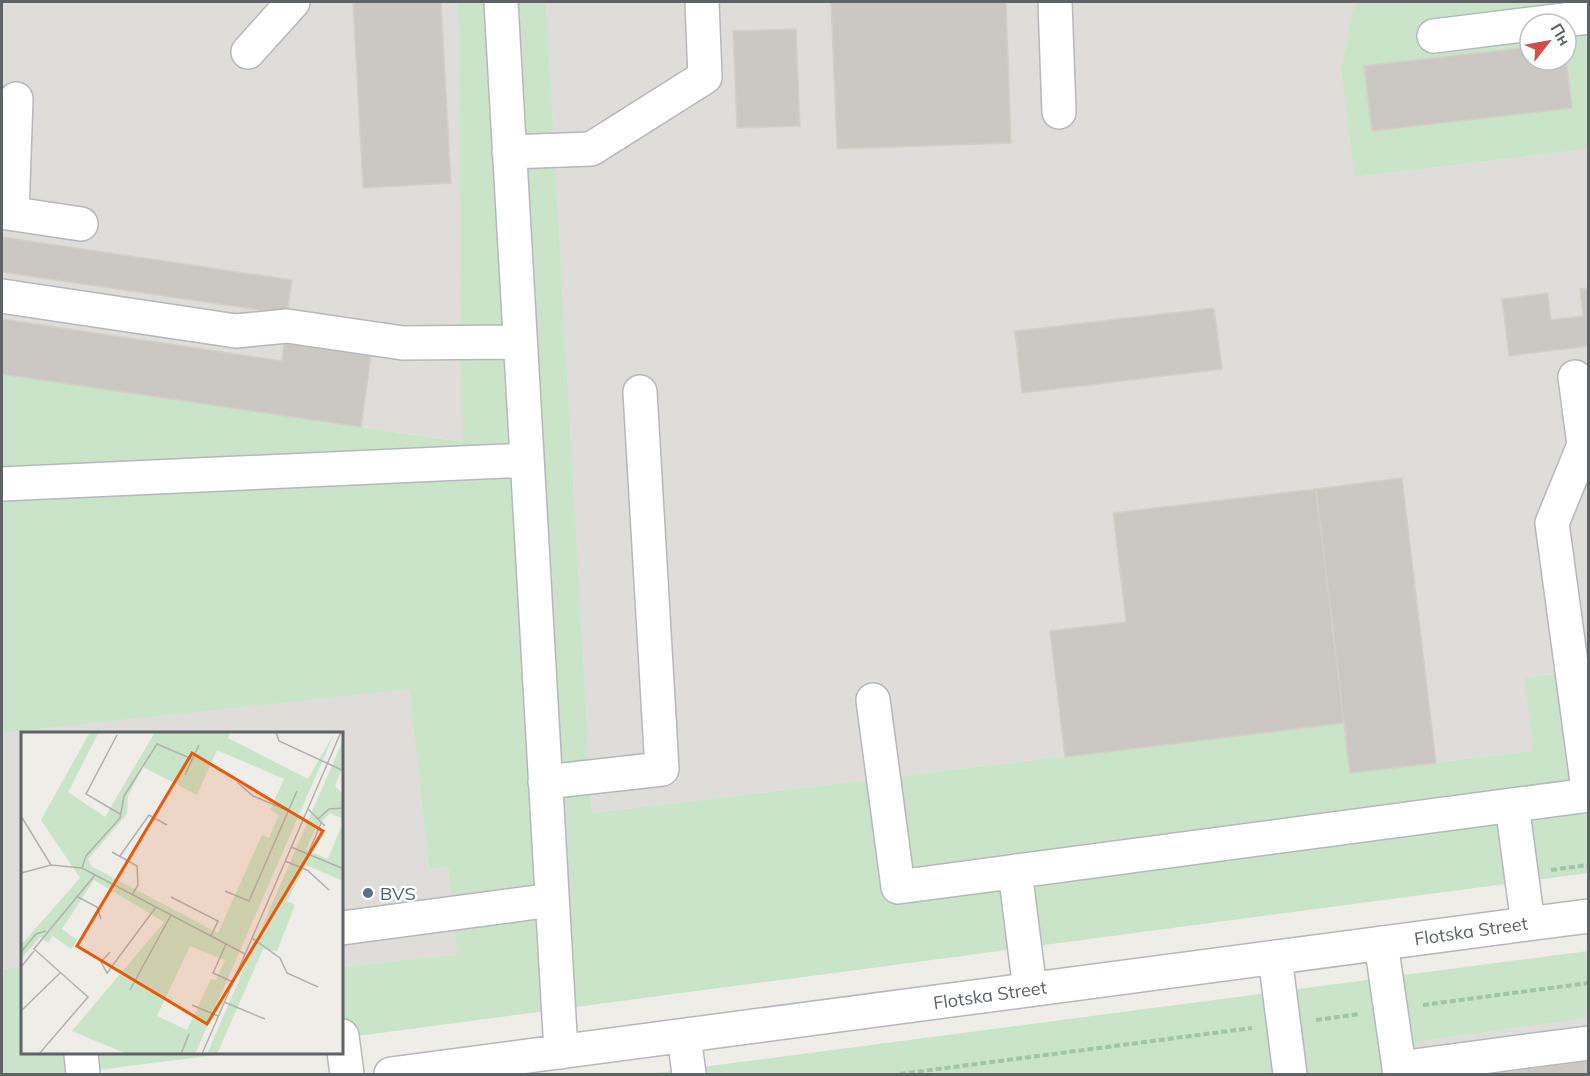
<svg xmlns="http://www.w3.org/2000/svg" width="1590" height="1076" viewBox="0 0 1590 1076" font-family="Mulish,sans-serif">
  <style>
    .industrial { fill: #dfddda }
    .green { fill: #c9e4c8; fill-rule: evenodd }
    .building { fill: #cbc8c4; stroke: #d4cfc7; stroke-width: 1.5 }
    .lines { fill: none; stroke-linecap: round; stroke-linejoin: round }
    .minor-tunnel { stroke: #cbcac8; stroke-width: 33; stroke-dasharray: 33 16; stroke-linecap: butt }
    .minor-casing { stroke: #b5b8bb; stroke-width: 36 }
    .path { stroke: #a2c4aa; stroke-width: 4; stroke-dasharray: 6 3; stroke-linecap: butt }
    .minor { stroke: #fff; stroke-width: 33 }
    .service-dot { fill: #5c6f8a; stroke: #fff; stroke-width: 2 }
    .labels { text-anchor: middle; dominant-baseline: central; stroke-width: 4.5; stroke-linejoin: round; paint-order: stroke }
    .service-label { font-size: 18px; fill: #4e5e75; stroke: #fff; text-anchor: start }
    .street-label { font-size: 18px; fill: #5f6366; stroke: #fff }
    .inset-road { fill: none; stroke: #b1b2b0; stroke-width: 1.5 }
    .view { fill: #e8590c; fill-opacity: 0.15; stroke: #e8590c; stroke-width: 3 }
    .inset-edge { fill: none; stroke: #5f6366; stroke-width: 3 }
  </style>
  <rect width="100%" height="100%" fill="#efede8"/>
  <!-- industrial -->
  <path class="industrial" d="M2 2H458L464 442 2 374Z
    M546 2H1354L1341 70 1354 177 1588 149V670L1544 675 1533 751 1350 773 1344 723 592 813Z
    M409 688 429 869 448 867 457 954 342 967V734H22V967L2 969V733Z
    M1588 1018V1074H1419L1414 1042Z"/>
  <!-- green -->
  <path class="green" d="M458 2H546L592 813 1344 723 1350 773 1533 751 1525 678 1588 670V873L342 1038V967L457 954 448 867 429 869 409 689 2 733V374L463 442Z
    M1354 2H1588V149L1354 177 1341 70ZM1530 24H1566V60H1530Z
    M1588 951V1018L1415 1042 1419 1074H649Z
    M22 967V1054H224L66 1074H2V969Z"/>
  <!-- building -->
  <path class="building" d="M353 2H441L451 183 363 188Z
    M831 2H1006L1011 143 837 149Z
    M796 29 800 126 737 128 733 31Z
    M1530 47V60L1566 59 1572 108 1372 131 1364 66Z
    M2 237 292 280 287 314 2 272Z
    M1588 288V346L1509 356 1502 299 1548 293 1551 320 1583 316 1580 289Z
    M1214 308 1222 369 1022 393 1015 331Z
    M2 319 282 361 284 343 371 356 361 427 2 374Z
    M1402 478 1436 763 1350 773 1316 489Z
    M1316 489 1344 723 1065 757 1050 631 1126 622 1113 513Z
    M1588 1061V1074H1491Z"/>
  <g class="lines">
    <!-- minor-tunnel -->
    <path class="minor-tunnel" d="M1584 1074H1588"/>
    <!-- minor casing -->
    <g class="minor-casing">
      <path id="minor" d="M501 2 561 1052
        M1055 2 1059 112
        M1434 36 1588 17
        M248 52 293 2
        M509 152 591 149 705 77 702 2
        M2 212 81 224
        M12 213 16 99
        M2 296 236 331 287 326 403 343 520 342
        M1575 377 1584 445 1552 523 1588 789
        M2 484 527 460
        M873 700 898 887 1588 795
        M545 782 662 769 640 392
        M1512 805 1528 924
        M1015 871 1030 990
        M342 928 552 900
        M1381 943 1400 1074
        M1275 957 1290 1074
        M342 1036 347 1074
        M684 1036 689 1074
        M81 1054 83 1074
        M1399 1068 1588 1043
        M391 1074 1588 916"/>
    </g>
    <!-- path -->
    <path class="path" d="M1551 870 1588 865
      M1423 1005 1588 983
      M1316 1020 1359 1014
      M900 1074 1252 1028"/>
    <!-- minor -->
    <use href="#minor" class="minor"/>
  </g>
  <!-- markers -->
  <circle class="service-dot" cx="368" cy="893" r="6"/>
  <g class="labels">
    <!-- service labels -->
    <g class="service-label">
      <text x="380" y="893">BVS</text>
    </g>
    <!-- street labels -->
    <g class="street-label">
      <text transform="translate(1471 931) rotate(-8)">Flotska Street</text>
      <text transform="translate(990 995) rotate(-8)">Flotska Street</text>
    </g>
  </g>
  <!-- overview -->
  <g transform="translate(21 732)">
    <rect width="322" height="322" fill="#efede8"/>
    <path d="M69 0H78L47 60 84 85 134 0H209L207 6 287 47 314 0 174 322H106L51 299 143 190 73 148 41 197 56 208 50 217 32 204 27 211 19 205 0 227V213L59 146 20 88ZM196 18 263 47 249 78 258 83 248 106 241 103 197 201 70 134 67 127 106 82 107 64 122 35 176 63ZM169 214 204 228 195 248 190 247 166 298 136 284ZM322 8V34L314 54 322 62V87L309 81 295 95 285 118 307 127 322 90V149L285 133 266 169 274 173 256 219 242 217 196 322H186Z" fill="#c9e4c8" fill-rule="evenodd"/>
    <path class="inset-road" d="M255 0 258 9 323 39M96 3 65 62 99 82M164 43 178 13M216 50 232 64 268 79M287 77 304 94M0 84 30 133M297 87 308 77 323 76M270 115 323 137M91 120 116 134 117 153 111 163M287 122 300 91M99 124 128 83 146 93M264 129 286 138 308 158M61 136 65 124 99 86 103 64 136 12 171 27M0 141 30 133 61 136 224 222M204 159 228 169 276 59M55 164 76 175 80 187M150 165 197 189 190 204M231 206 259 226 266 241 297 255M205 212 192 241 212 250M0 220 15 202 25 199M89 220 80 230 86 241 135 175M0 235 13 219M109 258 150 183M203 270 244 287M171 273 197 284M0 279 39 241M18 322 67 265 13 217 74 143M160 322 168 302M181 322 320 0"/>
    <path class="view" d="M171 21 302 99 186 292 56 214Z"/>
    <rect width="322" height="322" class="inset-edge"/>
  </g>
  <!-- border -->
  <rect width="1590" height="1076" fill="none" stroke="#5f6366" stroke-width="6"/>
  <!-- north arrow -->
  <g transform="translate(1548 42) rotate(59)"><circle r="28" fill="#ffffff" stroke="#bfc1c2" stroke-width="1.5"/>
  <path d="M0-4.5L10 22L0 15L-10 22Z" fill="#d64c48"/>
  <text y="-9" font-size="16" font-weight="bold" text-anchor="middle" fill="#5f6366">Пн</text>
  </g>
</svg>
